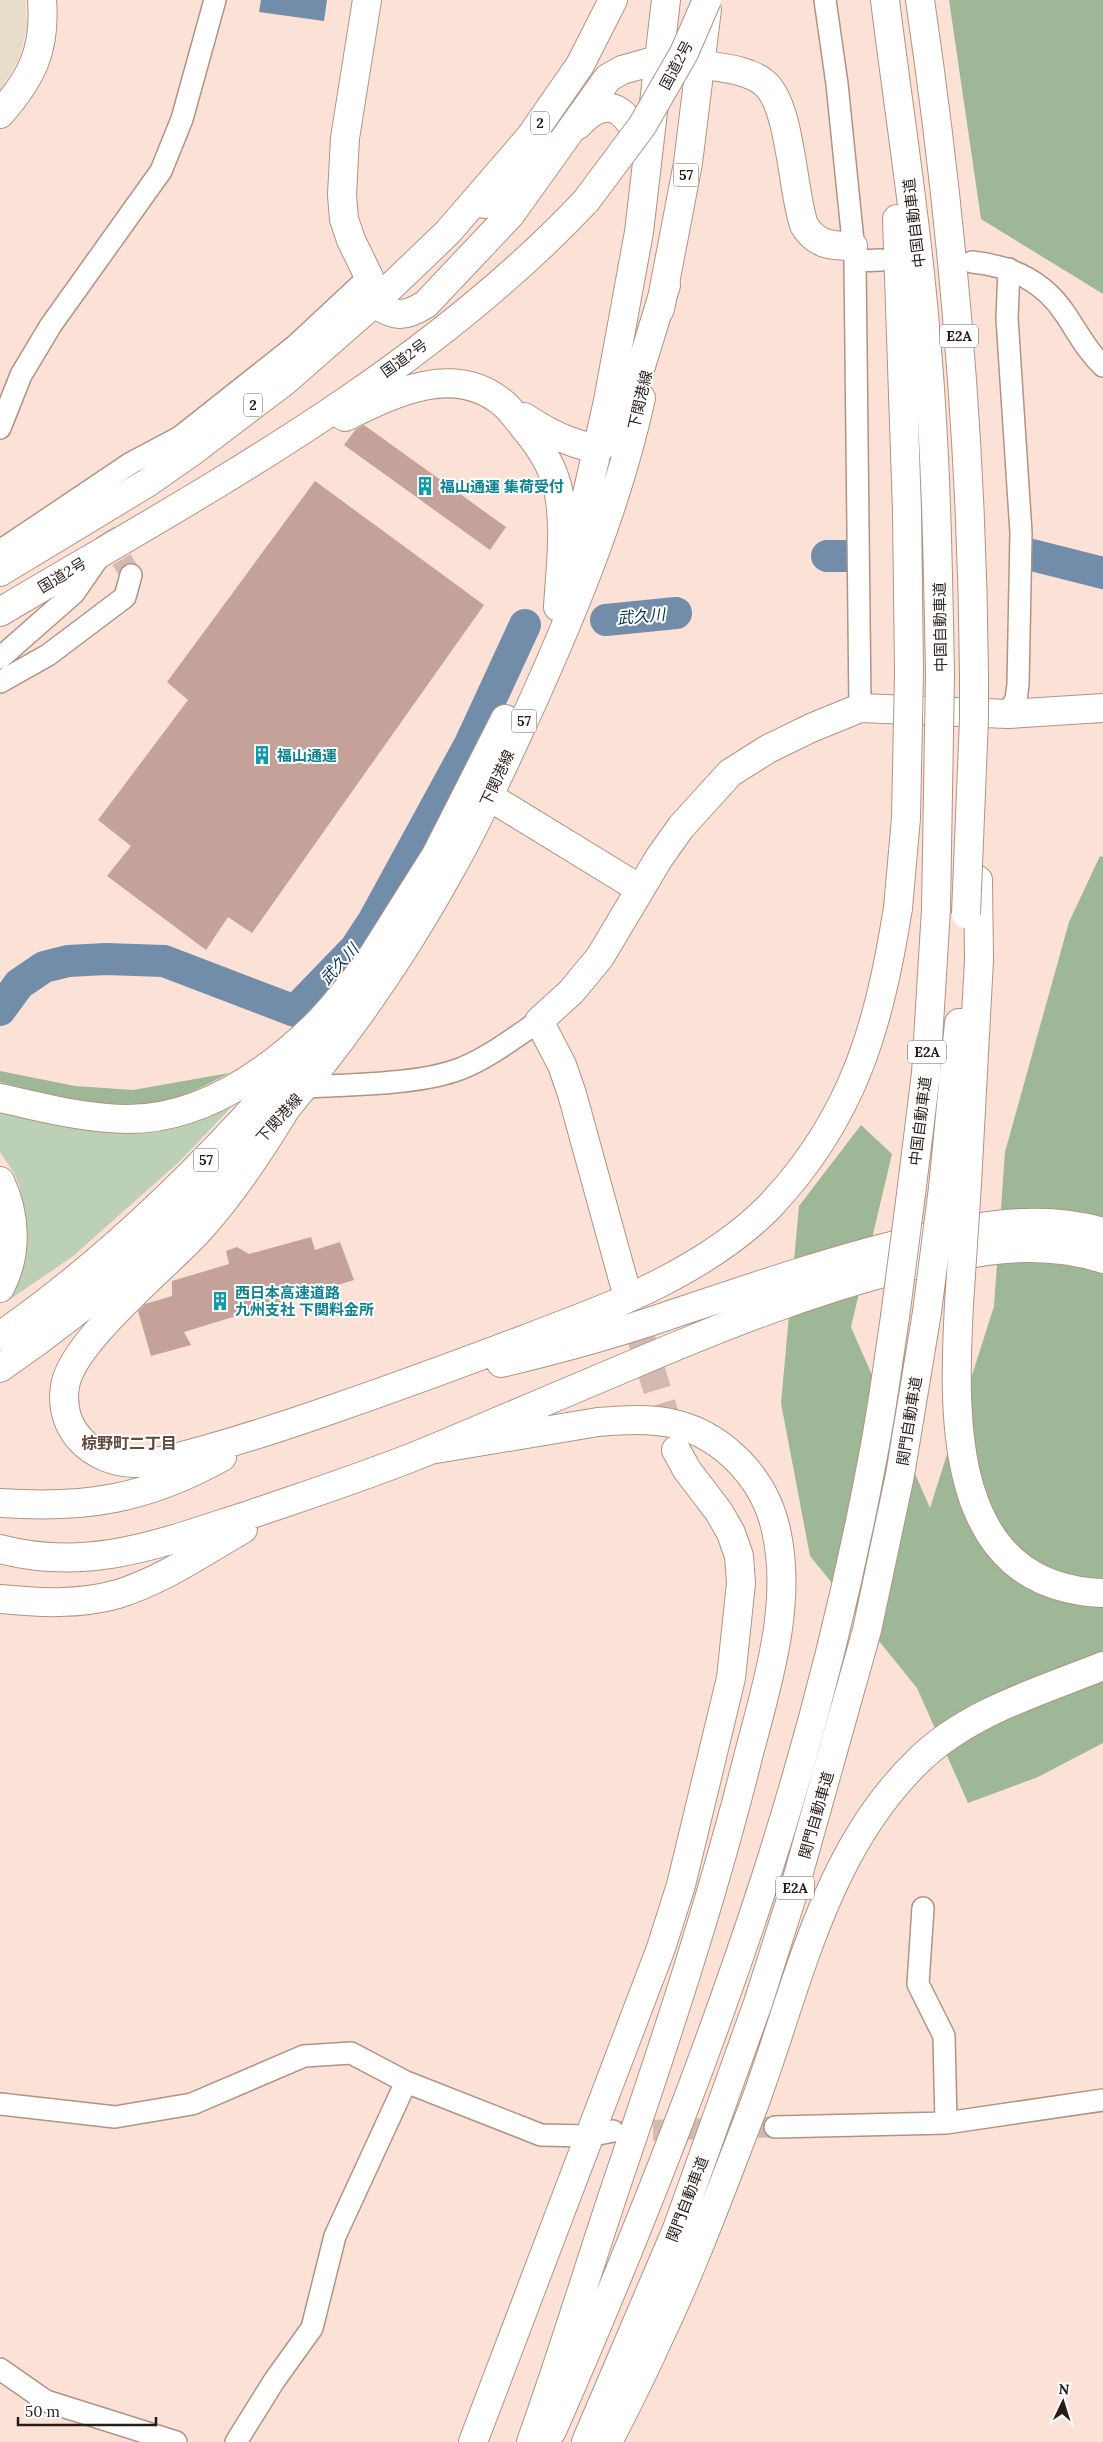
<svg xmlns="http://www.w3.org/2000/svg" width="1103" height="2442" viewBox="0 0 1103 2442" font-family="Lora,'Noto Sans JP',serif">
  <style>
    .commercial { fill: #e8ddc8 }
    .green { fill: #bbd0b4 }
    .forest { fill: #9eb796 }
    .water { fill: #728daa }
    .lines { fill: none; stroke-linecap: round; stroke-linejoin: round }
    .river { stroke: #728daa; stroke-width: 32 }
    .building { fill: #c4a29a }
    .street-tunnel { stroke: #d2bab0; stroke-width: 21; stroke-dasharray: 21 11; stroke-linecap: butt }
    .secondary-tunnel { stroke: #d2bab0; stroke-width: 28; stroke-dasharray: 28 14; stroke-linecap: butt }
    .street-casing { stroke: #b19385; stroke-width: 24 }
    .secondary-casing { stroke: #b19385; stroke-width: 30 }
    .primary-casing { stroke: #b19385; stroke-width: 30 }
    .highway-casing { stroke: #b19385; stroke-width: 30 }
    .street { stroke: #fff; stroke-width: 21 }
    .secondary { stroke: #fff; stroke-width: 28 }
    .primary { stroke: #fff; stroke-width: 28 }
    .highway { stroke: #fff; stroke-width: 28 }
    .highway-bridge-casing { stroke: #b19385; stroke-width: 30; stroke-linecap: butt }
    .highway-bridge { stroke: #fff; stroke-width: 28 }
    .labels { text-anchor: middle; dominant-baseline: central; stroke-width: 4; stroke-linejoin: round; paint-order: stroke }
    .shield { fill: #fff; stroke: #68605d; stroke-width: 1 }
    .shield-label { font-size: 14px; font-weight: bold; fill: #281c17 }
    .street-label { font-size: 15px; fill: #281c17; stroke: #fff }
    .culture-label { font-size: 15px; font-weight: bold; fill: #0d838f; stroke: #fff; text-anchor: start }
    .water-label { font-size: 16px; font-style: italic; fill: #043058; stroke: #fff }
    .neighbourhood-label { font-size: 16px; font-weight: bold; fill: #62473b; stroke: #fff }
  </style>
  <rect width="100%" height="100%" fill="#fce2d6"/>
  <!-- commercial -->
  <path class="commercial" d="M0 0H25L27 27 19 58 0 91Z"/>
  <!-- green -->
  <path class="green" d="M242 1096 179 1162 72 1257 9 1300 6 1299 25 1225 20 1188 14 1173 0 1152V1108L54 1120Z"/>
  <!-- forest -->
  <path class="forest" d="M949 0H1103V294L981 219Z
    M1100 856 1103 857V1743L1038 1777 968 1803 917 1688 810 1556 781 1403 799 1206 861 1125 892 1154 851 1327 930 1508 994 1306 1005 1152 1069 922Z
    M0 1071 75 1086 133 1090 229 1073C205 1086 181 1098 155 1104 107 1114 46 1094 0 1082Z"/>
  <!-- water -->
  <path class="water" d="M261 0H327L324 21 259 12Z"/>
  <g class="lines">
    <!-- river -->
    <path class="river" d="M1032 555 1103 573
      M827 556H847
      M606 620 676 613
      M0 1010 19 984 44 967 68 961 106 959 164 961 295 1011 355 949 374 920 470 744 525 625"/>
  </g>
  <!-- building -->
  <path class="building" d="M364 425 506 527 490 550 344 445 356 429Z
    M315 481 484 605 252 933 228 917 206 950 107 876 131 846 98 820 188 700 167 682Z
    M311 1237 315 1250 340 1242 354 1280 184 1332 191 1345 151 1356 138 1311 145 1304 172 1296V1281L229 1264 226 1251 237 1247 249 1254Z"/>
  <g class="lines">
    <!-- street-tunnel -->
    <path class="street-tunnel" d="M88 505 131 575
      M621 2131 775 2127"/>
    <!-- secondary-tunnel -->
    <path class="secondary-tunnel" d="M624 1283 674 1444"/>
    <!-- street casing -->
    <g class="street-casing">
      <path id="street" d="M825 0 837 84 855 261 860 708
        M855 261 881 260
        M972 262C1012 266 1044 281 1066 315 1078 333 1087 351 1103 366
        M0 428 21 375 51 325 161 171 182 119 215 0
        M0 551 131 463 180 437 295 346 369 277
        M0 658 74 593 101 554
        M0 682 48 655 125 597 131 575
        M1008 714 1016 699 1018 685 1021 533 1007 318 1009 269
        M307 1087C353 1084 417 1085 460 1069 488 1058 514 1038 539 1021
        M923 1908 918 1984 944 2036 946 2123
        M0 2104 115 2117 192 2104 304 2056 351 2053 406 2082 541 2135 589 2136 613 2131
        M775 2127 946 2123 1103 2100
        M0 2369 46 2401 176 2442
        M236 2442 274 2381 312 2328 335 2236 406 2082"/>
    </g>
    <!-- secondary casing -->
    <g class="secondary-casing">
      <path id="secondary" d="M367 0 345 138 342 195 344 219 351 240 369 277 374 303
        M700 64C720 68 747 69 763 82 791 102 792 191 804 225 816 245 831 246 853 246
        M0 114C32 78 46 49 42 0
        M472 786 640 889
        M624 1283 572 1094 562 1065 539 1021 571 992 600 957 659 858 681 827 730 773 768 749 811 728 860 708 1008 714 1103 708
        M473 2442 661 1948 681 1885 731 1678 741 1583 739 1556 731 1533 719 1512 687 1470 676 1450"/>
    </g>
    <!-- primary casing -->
    <g class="primary-casing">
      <path id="primary" d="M578 125C613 87 632 118 645 154
        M485 204 497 195 542 143
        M374 303C394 317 404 318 426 304L510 215 608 78 622 70 661 59
        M660 309 688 163 707 9
        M568 579 608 401 639 232 666 0
        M358 979 436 855 505 719
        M0 1336C121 1252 226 1145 320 1032
        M0 1368C189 1238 345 1063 455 862 484 810 508 755 533 701 577 603 618 503 641 398"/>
    </g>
    <!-- highway casing -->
    <g class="highway-casing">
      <path id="highway" d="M885 0C899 113 917 225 926 338 936 450 938 562 940 674
        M920 0C953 223 972 449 974 674
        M897 219 907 511 909 672
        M345 417C394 393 455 362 504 404 512 411 519 421 526 430 543 450 557 474 560 501 565 536 560 572 558 607
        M524 417C548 433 569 443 597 449L613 439 625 418 666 285
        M0 572 147 483 190 453 285 381 374 303 448 232 530 137 580 65 613 0
        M0 612C204 491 421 376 586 201
        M0 1098C42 1107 85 1119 128 1119 199 1119 264 1075 314 1027 335 1007 352 982 371 960
        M284 1112C259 1153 233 1192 201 1228 168 1265 72 1341 65 1386 58 1430 92 1462 135 1463 160 1464 184 1455 208 1449 250 1437 290 1424 330 1410 397 1387 462 1363 528 1338 572 1321 617 1305 660 1283 699 1263 739 1238 770 1206 854 1117 879 1026 898 908
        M0 1181C16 1215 18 1254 0 1288
        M967 1184 979 960 978 880
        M943 1188 959 1023
        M911 1194 926 1073 936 909
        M959 1304C953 1419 947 1587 1103 1593
        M501 1363C556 1350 611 1335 664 1317 742 1291 819 1264 899 1244 964 1228 1037 1212 1103 1232
        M430 1450 598 1422C623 1420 650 1418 675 1424 724 1436 765 1479 776 1530 793 1604 767 1685 748 1757 712 1901 665 2042 617 2183 588 2269 562 2356 531 2442
        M0 1503C85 1509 147 1499 222 1457
        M0 1549C90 1573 164 1542 249 1515 310 1494 376 1473 435 1448 500 1421 564 1393 629 1366 718 1328 808 1292 902 1268 968 1252 1037 1237 1103 1259
        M0 1599C39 1603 79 1605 118 1594 163 1580 203 1552 243 1529
        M552 2431C630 2252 703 2070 764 1883 809 1744 846 1600 873 1456 882 1410 888 1363 895 1317
        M586 2442 677 2229 758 2003 794 1890 867 1630 900 1475 927 1312
        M608 2442C625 2409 642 2376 657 2342 694 2265 723 2185 754 2105 798 1986 824 1851 919 1760 968 1712 1041 1691 1103 1666"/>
    </g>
    <!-- street -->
    <use href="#street" class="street"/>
    <!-- secondary -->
    <use href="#secondary" class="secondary"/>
    <!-- primary -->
    <use href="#primary" class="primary"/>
    <!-- highway -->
    <use href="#highway" class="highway"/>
    <!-- highway-bridge casing -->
    <g class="highway-bridge-casing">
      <path id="highway-bridge" d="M586 201 642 126 684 53 707 0
        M898 908 906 818 909 672
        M936 909 940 674
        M966 914 974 719V674
        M959 1304 967 1184
        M927 1312 943 1188
        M895 1317 911 1194"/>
    </g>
    <!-- highway-bridge -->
    <use href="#highway-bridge" class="highway-bridge"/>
  </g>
  <!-- icons -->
  <defs>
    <g id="building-bare" transform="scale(1.5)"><path d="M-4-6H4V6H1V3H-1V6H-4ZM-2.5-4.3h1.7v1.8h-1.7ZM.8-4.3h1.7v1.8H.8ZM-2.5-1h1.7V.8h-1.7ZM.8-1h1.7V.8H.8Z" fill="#0f9aa8" stroke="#fff" stroke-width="2.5" paint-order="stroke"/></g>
  </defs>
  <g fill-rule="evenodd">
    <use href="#building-bare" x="425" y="486"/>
    <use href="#building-bare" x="262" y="755"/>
    <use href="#building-bare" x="220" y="1301"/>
  </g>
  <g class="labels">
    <!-- shield labels -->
    <g class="shield">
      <rect x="531" y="111.5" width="18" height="23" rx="4"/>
      <rect x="673.5" y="163.5" width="25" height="23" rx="4"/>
      <rect x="940" y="324.5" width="38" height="23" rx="4"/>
      <rect x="244" y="393.5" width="18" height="23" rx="4"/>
      <rect x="511.5" y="709.5" width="25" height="23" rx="4"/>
      <rect x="908" y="1040.5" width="38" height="23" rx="4"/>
      <rect x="193.5" y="1148.5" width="25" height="23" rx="4"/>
      <rect x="776" y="1876.5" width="38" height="23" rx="4"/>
    </g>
    <g class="shield-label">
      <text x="540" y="123">2</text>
      <text x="686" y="175">57</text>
      <text x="959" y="336">E2A</text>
      <text x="253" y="405">2</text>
      <text x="524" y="721">57</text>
      <text x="927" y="1052">E2A</text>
      <text x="206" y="1160">57</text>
      <text x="795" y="1888">E2A</text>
    </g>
    <!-- street labels -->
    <g class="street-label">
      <text transform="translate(676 65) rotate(-62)">国道2号</text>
      <text transform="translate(914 223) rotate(-97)">中国自動車道</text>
      <text transform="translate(404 358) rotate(-36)">国道2号</text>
      <text transform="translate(640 400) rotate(-77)">下関港線</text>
      <text transform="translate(62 575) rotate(-31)">国道2号</text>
      <text transform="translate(940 627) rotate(-91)">中国自動車道</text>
      <text transform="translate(497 778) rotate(-65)">下関港線</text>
      <text transform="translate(279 1118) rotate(-48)">下関港線</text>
      <text transform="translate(920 1121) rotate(-83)">中国自動車道</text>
      <text transform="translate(909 1421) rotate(-81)">関門自動車道</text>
      <text transform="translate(816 1815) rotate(-74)">関門自動車道</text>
      <text transform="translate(687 2199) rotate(-69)">関門自動車道</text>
    </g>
    <!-- culture labels -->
    <g class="culture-label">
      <text x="440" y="486">福山通運 集荷受付</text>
      <text x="277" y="755">福山通運</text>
      <text x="235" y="1292">西日本高速道路<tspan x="235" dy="17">九州支社 下関料金所</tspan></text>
    </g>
    <!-- water labels -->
    <g class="water-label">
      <text transform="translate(641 616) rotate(-5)">武久川</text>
      <text transform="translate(339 964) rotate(-48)">武久川</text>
    </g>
    <!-- neighbourhood labels -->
    <g class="neighbourhood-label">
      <text x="129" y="1443">椋野町二丁目</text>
    </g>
  </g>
  <!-- north arrow -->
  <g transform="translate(1063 2402) rotate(4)" stroke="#ffffff" stroke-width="4" paint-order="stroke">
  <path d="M0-4L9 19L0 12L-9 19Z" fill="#281c17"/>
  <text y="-8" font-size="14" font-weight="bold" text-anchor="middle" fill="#281c17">N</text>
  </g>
  <!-- scale -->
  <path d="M18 2417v8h138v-8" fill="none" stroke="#281c17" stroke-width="2.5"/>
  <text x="25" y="2417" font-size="15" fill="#281c17" stroke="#ffffff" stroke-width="4" paint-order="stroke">50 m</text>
</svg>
